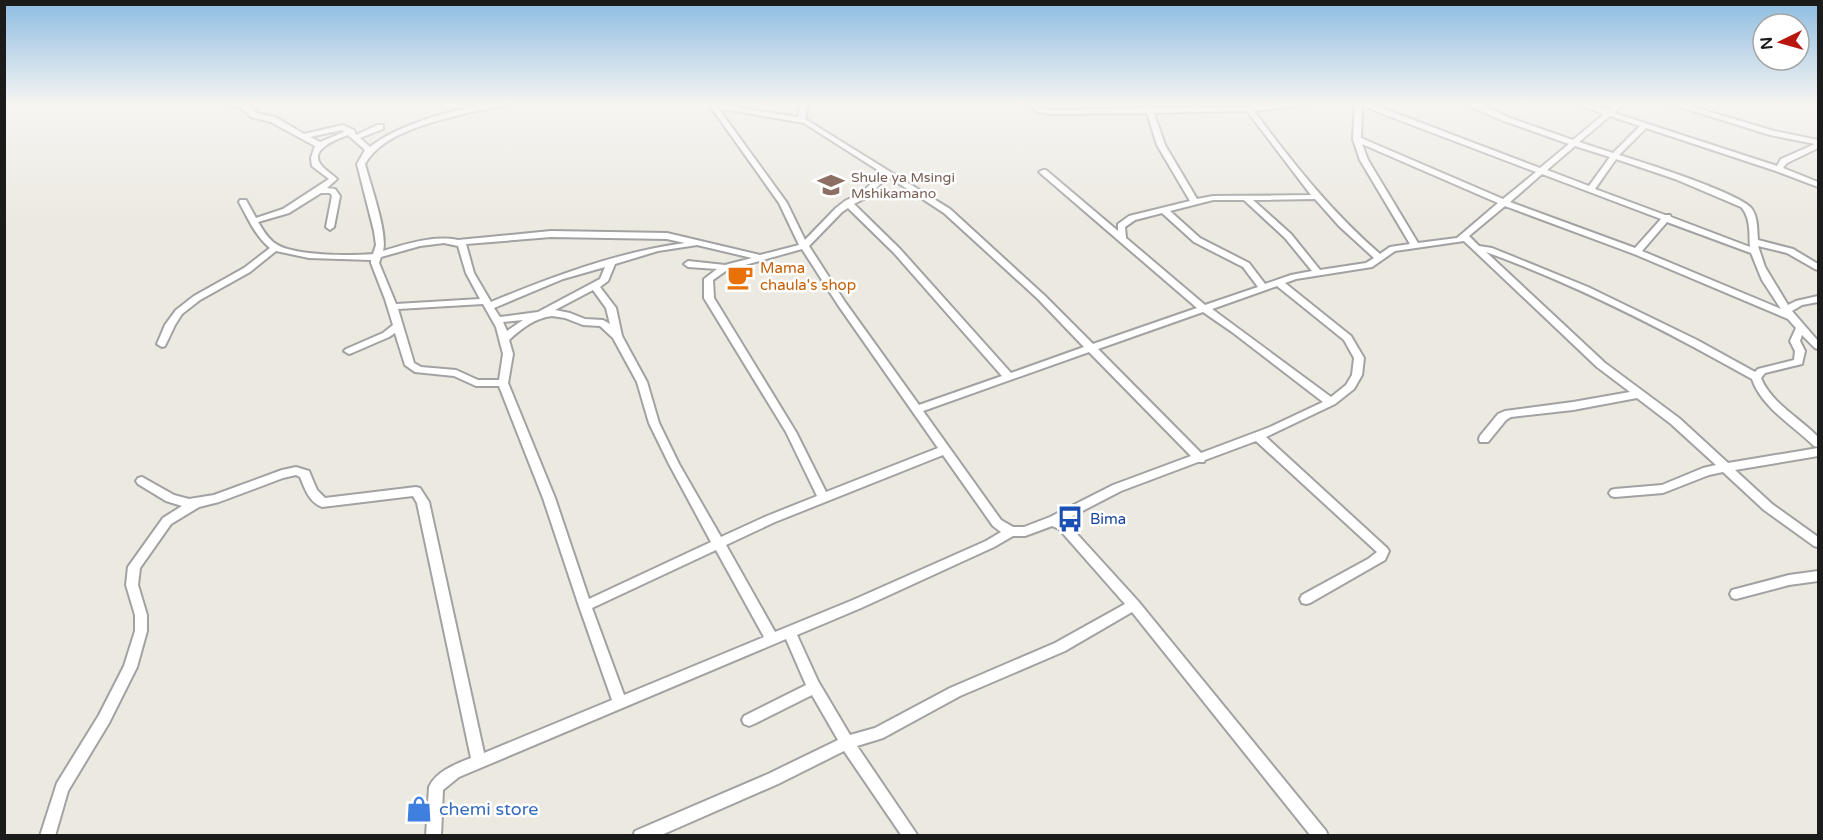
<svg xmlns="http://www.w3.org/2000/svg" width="1823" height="840" viewBox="0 0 1823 840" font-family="'Varela Round',sans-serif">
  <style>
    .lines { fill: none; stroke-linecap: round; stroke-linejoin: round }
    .minor-casing { stroke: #a2a2a2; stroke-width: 4 }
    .minor { fill: #fff; fill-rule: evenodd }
    .labels { text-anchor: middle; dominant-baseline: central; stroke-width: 5; stroke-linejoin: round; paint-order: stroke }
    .far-education-label { font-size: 14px; fill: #785e54; stroke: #fff; text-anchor: start }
    .food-label { font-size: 15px; fill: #c56008; stroke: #fff; text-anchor: start }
    .transit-label { font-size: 15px; fill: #164399; stroke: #fff; text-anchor: start }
    .near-shop-label { font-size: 18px; fill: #366cbe; stroke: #fff; text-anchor: start }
  </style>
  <rect width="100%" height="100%" fill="#ece9e1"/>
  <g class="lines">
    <!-- minor casing -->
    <g class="minor-casing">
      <path id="minor" d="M229 103H240L250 106 257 113 277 118 304 134 343 125 354 130 356 135 377 125H383V129L360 138 370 147C400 123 470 103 508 103 498 108 484 109 472 112 439 120 382 132 365 164 370 184 388 233 383 251 406 244 433 235 458 240L551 231 667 233 760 255 799 245 779 203 708 103 798 117 801 103H808L805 119 950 209 1044 295 1093 344 1197 308 1039 172 1043 170H1046L1118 231V224L1129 216 1190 201 1157 145 1147 113 1053 114 1037 112 1030 103H1037L1042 108 1053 110 1146 108 1145 103H1151L1153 108 1249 107 1282 103H1307L1304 105 1254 111C1292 162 1331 212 1380 254L1390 247 1410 244 1360 160 1353 139 1355 103H1369L1540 168 1569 144 1504 121 1471 107V103H1477L1510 118 1573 140 1604 114 1575 103H1586L1608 110 1616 103H1624L1614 113 1777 166 1781 159 1815 144 1770 135 1668 103H1680L1774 131 1818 140V148L1787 163 1783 168 1818 182V187L1776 171 1646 128 1619 155C1642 162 1742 194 1752 209 1758 218 1757 230 1758 240L1793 249 1818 264V270L1815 269 1787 253 1758 246 1765 267 1788 305 1796 301 1818 296V302L1802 305 1792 311 1818 341V349L1815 348 1802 335 1800 341 1805 351 1802 364 1765 373 1761 378C1771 403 1800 418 1818 437V447L1814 446C1793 425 1762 408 1752 379 1667 331 1578 285 1486 252L1605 363 1679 418 1728 463 1818 448V456L1735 470 1772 504 1818 537V547L1814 546 1764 510 1723 472 1709 475 1663 493 1615 497 1611 496 1609 493 1611 490 1615 489 1662 485 1703 468 1716 465 1671 424 1637 398 1573 410 1511 417 1506 420 1488 442H1480L1479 439 1480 436 1498 414 1505 411 1573 402 1630 392 1597 367 1464 241 1395 251 1372 267 1296 279 1285 283 1351 336 1364 358 1362 375 1354 389 1335 404 1266 437 1387 548 1389 551 1385 560 1310 603 1306 604 1302 603 1300 599 1302 595 1368 559 1377 552 1256 441 1205 460 1204 462H1198L1121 491 1063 521 1067 523 1138 601 1326 831 1328 836H1311L1132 612 1065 651 960 696 883 738 857 746 918 836H902L844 751 778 784 659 836H633L635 831 768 774 838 740 812 695 754 724 749 726 744 724 742 720 744 716 806 685 786 639 459 777 443 790 441 836H426L429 787C436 771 456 764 471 758L417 503 413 496 322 507C309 502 305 489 300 477L296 475 283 478 219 502 199 507 171 524 140 568 138 585 147 615V631L137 667 109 723 68 791 55 836H40L57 783 99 715 124 666 135 631V615L126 585 128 567 163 518 182 506 166 501 138 484 136 481 138 478 142 477 174 495 189 499 214 495 282 470 296 467 309 471 317 490 325 498 416 487 420 488 429 502 484 753 612 700 579 606 543 498 499 386H476L454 376 415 372 405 365 395 333 389 337 352 353 349 354 344 351 346 349 383 333 393 325 385 299 371 263V260L309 258 276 251 250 272 200 300 182 314 175 325 165 346 162 347 157 344 165 325 176 310 194 296 244 268 270 248C255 236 248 218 239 202L240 200H246L256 218 283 209 329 179 312 166 311 158 315 146 271 122 251 117 244 110ZM1362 106 1536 172 1503 199 1361 138ZM718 108 804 123 884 174 874 180 863 192 845 201 836 208 805 240 787 203ZM1247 111 1311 195 1213 196 1197 199 1165 145 1154 113ZM1610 116 1640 126 1613 153 1579 142ZM342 130 344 132 320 142 310 137ZM348 135 365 150 357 164 374 231 376 245 373 254C352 256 293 256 276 244 268 239 263 230 258 222L289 213 321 193H330L332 196 326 227 330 230 334 227 340 196 335 189 327 188 337 179C332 174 326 171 322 166 307 150 337 139 348 135ZM1362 144 1498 203 1457 238 1418 243 1368 160ZM1575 146 1610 157 1589 186 1547 170ZM1616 159 1675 179 1741 207C1751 218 1749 233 1750 247L1671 217 1670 215H1665L1595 189ZM1542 174 1661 219 1635 248 1510 202ZM889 177 944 213 1038 299 1084 347 1011 373 900 249 854 204 869 196 880 184ZM1315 199 1339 226 1374 258 1366 263 1320 270 1291 234 1253 200ZM1213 200H1244L1285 238 1312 271 1291 275 1265 284 1249 263 1200 238 1170 211ZM1505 206 1634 254 1788 319 1796 328 1790 341 1795 351 1794 360 1758 369 1755 372 1697 340 1588 287 1492 248 1479 246 1469 236ZM848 208 894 253 1002 376 919 405 845 302 809 246 842 212ZM1162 213 1194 242 1243 267 1258 287 1205 305 1126 238 1125 227 1135 220ZM1667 222 1751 253 1762 280 1781 309 1642 251ZM551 237 667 239 685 243C618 252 554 276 491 302L474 273 466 244ZM444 243 458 246 466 273 480 299 396 304 379 263 381 257 420 246ZM697 245 752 258 725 265 688 261 684 264 688 267 717 269 704 279V298L786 432 817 496 767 516 721 537 679 464 659 423 647 382 622 336 616 308 600 287 608 281 615 264 658 251ZM802 249 838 305 938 448 826 492 796 432 714 298 713 280 727 270ZM605 267 600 279 538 312 500 317 494 308 563 279ZM1277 286 1344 340 1354 358 1352 375 1346 385 1331 397 1212 309ZM593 290 606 308 610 324 603 320 585 319 570 313 555 310ZM483 304 496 327 503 354 499 380H478L456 370 421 367 414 363 398 309ZM1203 312 1232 332 1323 402 1270 427 1201 453 1098 349ZM552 316 565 318 583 325 600 326 613 338 637 382 649 423 669 464 711 542 589 599 555 498 508 383 513 354 509 340C522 328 535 318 552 316ZM523 320 507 331 503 322ZM1089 352 1191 456 1113 485 1050 517 1024 527H1013L1001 520 923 411ZM943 455 993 526 1001 532 986 541 853 600 775 632 726 545 775 522ZM1052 526 1059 529 1125 604 1055 643 950 688 875 728 850 735 818 681 797 635 861 608 994 547 1013 536H1025ZM716 550 764 637 624 695 592 608Z
        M1818 571V581L1789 585 1736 599 1732 598 1730 594 1732 590 1736 589 1789 575Z"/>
    </g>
    <!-- minor -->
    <use href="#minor" class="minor"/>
  </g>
  <!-- sky -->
  <linearGradient id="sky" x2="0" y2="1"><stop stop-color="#8dbce1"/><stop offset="0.47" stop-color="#f6f5f2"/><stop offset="1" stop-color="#f6f5f2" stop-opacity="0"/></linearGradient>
  <rect width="1823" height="221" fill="url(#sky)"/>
  <!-- icons -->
  <defs>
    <g id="school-bare" transform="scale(2.07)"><path d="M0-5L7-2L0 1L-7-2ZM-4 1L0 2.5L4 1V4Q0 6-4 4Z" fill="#8d6e63" stroke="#fff" stroke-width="2.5" paint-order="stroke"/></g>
    <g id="cafe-bare" transform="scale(2.07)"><path d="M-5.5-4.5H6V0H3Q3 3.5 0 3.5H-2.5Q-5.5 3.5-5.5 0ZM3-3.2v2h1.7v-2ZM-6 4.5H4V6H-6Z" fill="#e8710a" stroke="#fff" stroke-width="2.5" paint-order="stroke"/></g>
    <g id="bus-bare" transform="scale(2.07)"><path d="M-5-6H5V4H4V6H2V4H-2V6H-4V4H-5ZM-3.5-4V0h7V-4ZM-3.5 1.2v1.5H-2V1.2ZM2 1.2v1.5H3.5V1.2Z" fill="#1a4fb4" stroke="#fff" stroke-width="2.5" paint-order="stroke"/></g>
    <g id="shop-bare" transform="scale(2.07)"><path d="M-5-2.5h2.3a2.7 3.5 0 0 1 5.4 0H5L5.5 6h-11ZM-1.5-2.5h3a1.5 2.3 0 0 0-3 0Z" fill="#3f7fe0" stroke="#fff" stroke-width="2.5" paint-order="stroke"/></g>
  </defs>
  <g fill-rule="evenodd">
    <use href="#school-bare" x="831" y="185"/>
    <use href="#cafe-bare" x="740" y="277"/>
    <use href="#bus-bare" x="1070" y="519"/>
    <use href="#shop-bare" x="419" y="809"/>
  </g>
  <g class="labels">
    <!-- far-education labels -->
    <g class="far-education-label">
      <text x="851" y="177">Shule ya Msingi<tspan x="851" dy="16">Mshikamano</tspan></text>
    </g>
    <!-- food labels -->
    <g class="food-label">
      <text x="760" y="268">Mama<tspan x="760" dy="17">chaula's shop</tspan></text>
    </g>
    <!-- transit labels -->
    <g class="transit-label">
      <text x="1090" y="519">Bima</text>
    </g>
    <!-- near-shop labels -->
    <g class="near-shop-label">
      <text x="439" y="809">chemi store</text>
    </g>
  </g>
  <!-- border -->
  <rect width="1823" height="840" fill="none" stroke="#1b1b1b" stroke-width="12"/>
  <!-- north arrow -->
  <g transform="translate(1781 42) rotate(265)"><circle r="28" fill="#ffffff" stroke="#a4a4a4" stroke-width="1.5"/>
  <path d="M0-4.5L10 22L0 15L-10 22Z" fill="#b8150e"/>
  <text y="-9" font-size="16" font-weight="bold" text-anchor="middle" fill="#1b1b1b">N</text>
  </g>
</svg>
